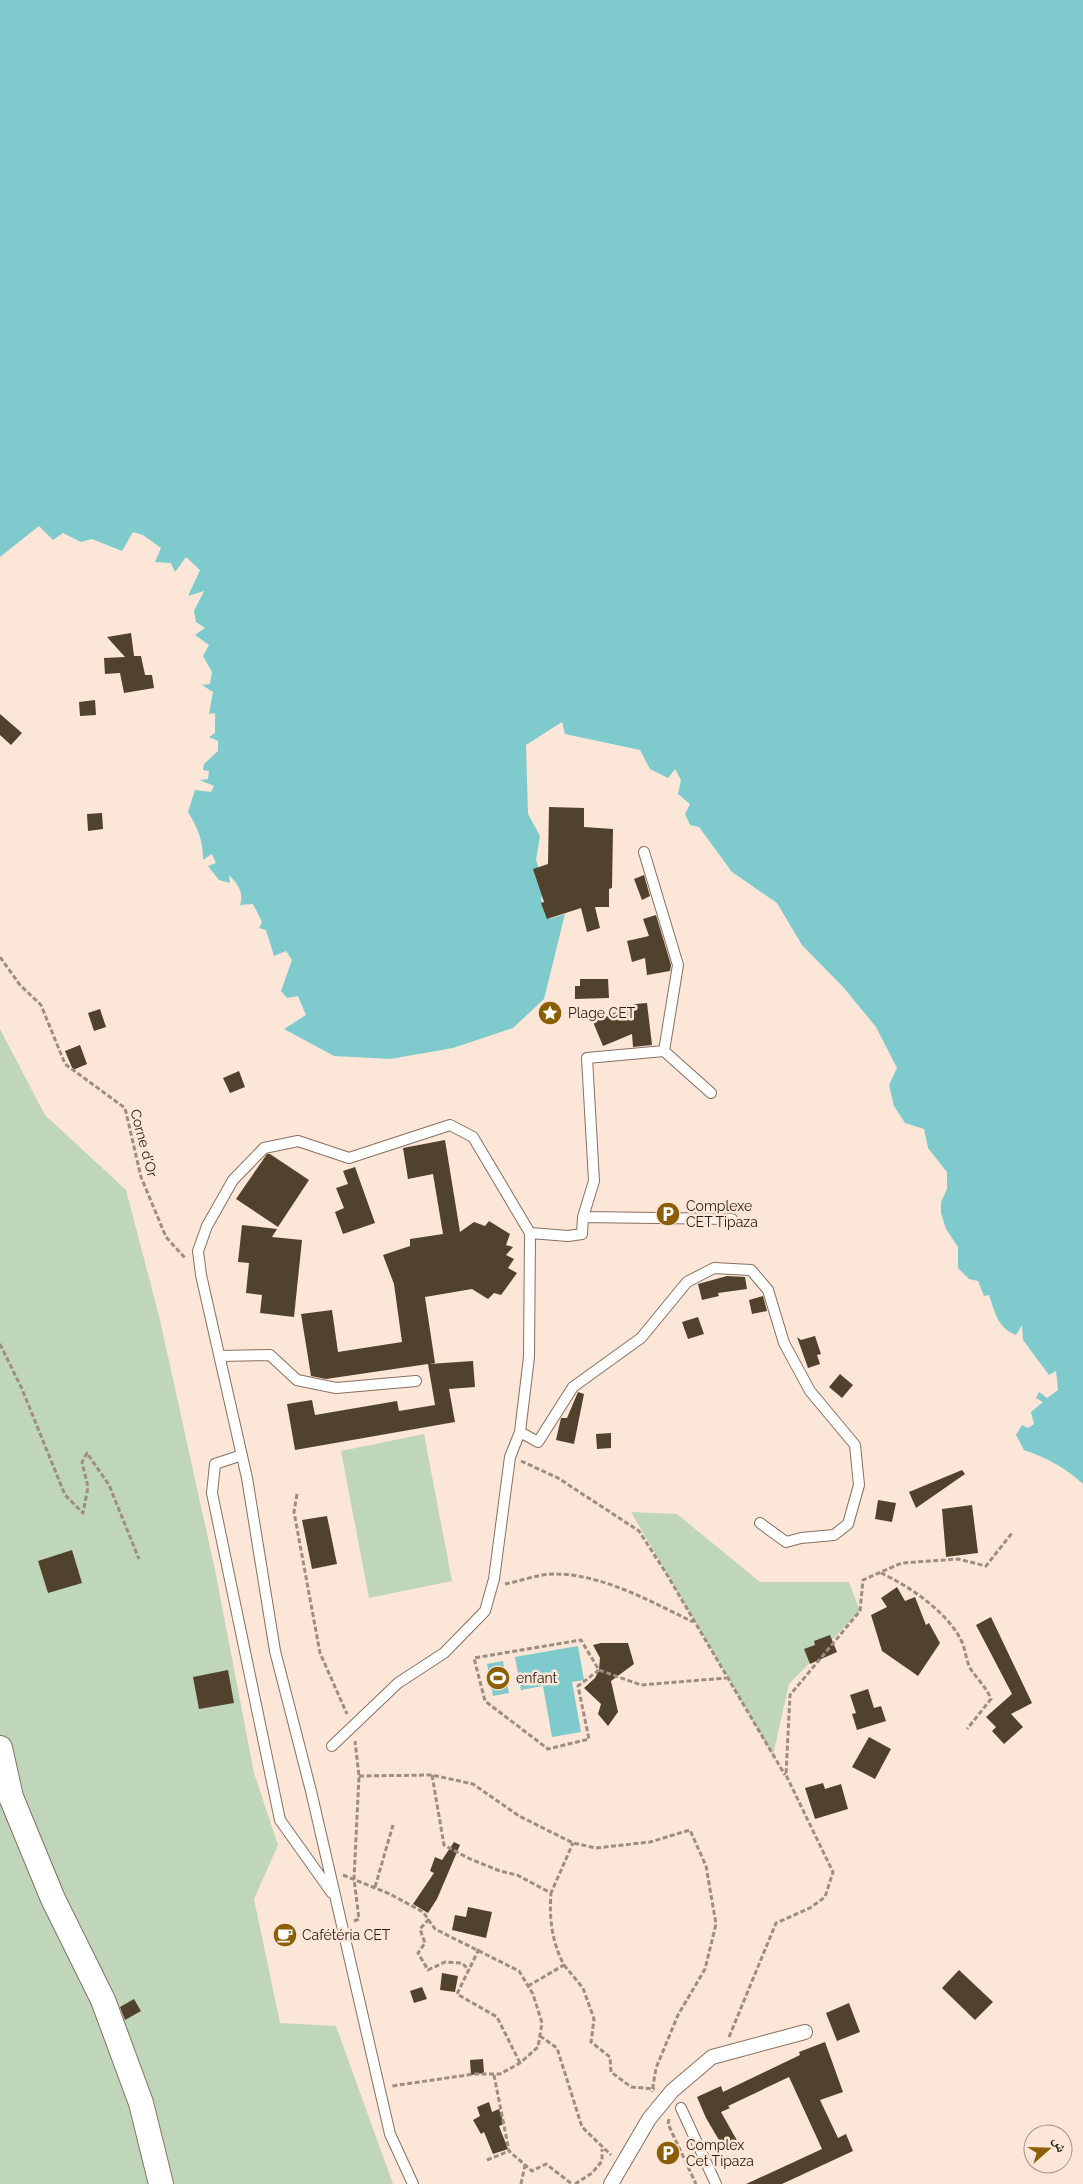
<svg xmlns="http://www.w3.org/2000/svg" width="1083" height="2184" viewBox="0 0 1083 2184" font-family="Raleway,'Noto Naskh Arabic',sans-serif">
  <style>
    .green { fill: #bfd6bb }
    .water { fill: #7fcacc }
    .building { fill: #51422d }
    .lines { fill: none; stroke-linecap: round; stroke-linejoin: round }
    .service-casing { stroke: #88705f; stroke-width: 12 }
    .pedestrian-casing { stroke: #88705f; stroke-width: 16 }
    .tertiary-casing { stroke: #88705f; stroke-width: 26 }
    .path { stroke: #9e8e82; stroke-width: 3; stroke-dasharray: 5 2.5; stroke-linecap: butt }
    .service { stroke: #fff; stroke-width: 10 }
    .pedestrian { stroke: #fff; stroke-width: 14 }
    .tertiary { stroke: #fff; stroke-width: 24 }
    .labels { text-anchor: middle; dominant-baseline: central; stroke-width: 5; stroke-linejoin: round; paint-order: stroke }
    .poi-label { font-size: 14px; fill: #281e17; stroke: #fce6d7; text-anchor: start }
    .street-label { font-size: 14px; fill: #281e17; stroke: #fce6d7 }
  </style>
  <rect width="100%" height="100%" fill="#fce6d7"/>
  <!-- green -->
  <path class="green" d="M0 1029 45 1115 126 1190 160 1320 215 1570 254 1773 278 1845 254 1899 280 2023 336 2026 393 2184H0Z
    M424 1434 452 1581 369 1598 341 1451Z
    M631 1512 677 1514 760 1582H849L860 1611 789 1684 773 1755Z"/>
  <!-- water -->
  <path class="water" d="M0 0H1083V1484C1065 1467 1047 1458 1024 1450L1016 1435 1022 1425 1028 1428 1034 1424 1031 1412 1043 1402 1036 1398 1039 1392 1047 1398 1058 1390 1056 1371 1049 1375 1023 1340 1022 1325 1016 1335C998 1328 995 1313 989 1295L984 1296 978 1281 969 1279 958 1268V1247L946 1229 941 1213V1202L947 1189V1172L928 1148 924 1129 905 1123 894 1106 889 1085 897 1068 876 1027 844 988 802 945 777 903 732 872 699 827 690 825 685 814 690 804 678 794 681 780 675 769 668 778 650 769 640 750 565 734 562 722 526 745 528 814 540 836 536 860 545 886 541 899 549 919 565 914 544 999 513 1028 453 1048 390 1059 334 1056 284 1029 306 1015 298 996 287 998 281 991 292 960 286 951 274 956 266 930 259 928 262 922 253 904 240 905C244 891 238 885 229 875L230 883 219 880 208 866 216 863 212 854 203 860C203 840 198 829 188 812L195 790 211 792 214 786 200 780 208 779 209 771 203 770 204 764 218 751V741L209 737 215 733V713L209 714 213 692 202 685 210 684 212 672 203 656 209 645 195 635 205 628 196 622 194 611 204 591 188 596 200 570 186 557 175 572 171 563 155 562 161 548 143 535 133 532 122 551 92 539 81 542 63 533 53 540 39 526 0 557Z
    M578 1646 584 1680 572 1682 581 1732 552 1737 543 1686 521 1690 515 1657Z
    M503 1661 509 1693 493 1696 487 1664Z"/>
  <!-- building -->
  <path class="building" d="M131 633 134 656H141L145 675H152L154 688 124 693 120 673 105 674 104 658 125 657 107 637Z
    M95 700 96 715 80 716 79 702Z
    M0 714 22 733 11 745 0 735Z
    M549 807 584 808V827L613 829 612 888 609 889V907H595L600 928 587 932 581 908 547 919 541 903 544 902 533 869 548 864Z
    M102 813 103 829 88 831 87 814Z
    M644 875 650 896 642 900 634 879Z
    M656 915 671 965 670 971 647 975 645 958 632 962 627 941 649 936 643 919Z
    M580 979H608L609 998 575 999V986H580Z
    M647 1003 652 1045 633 1047 632 1034 603 1046 593 1022 635 1004Z
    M100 1009 106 1027 94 1031 88 1013Z
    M80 1045 87 1064 73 1070 65 1051Z
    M239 1071 245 1087 230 1093 223 1078Z
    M445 1140 460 1232 474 1222 485 1226 489 1221 510 1234 506 1245 513 1247 506 1255 514 1259 508 1268 517 1273 501 1295 494 1293 488 1299 472 1289 425 1297 435 1363 429 1364 473 1361 475 1387 449 1389 455 1422 295 1450 287 1404 312 1400 315 1415 397 1401 399 1411 435 1405 428 1364 326 1379 311 1376 301 1314 332 1310 338 1352 402 1342 394 1284 383 1255 410 1246V1239L443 1234 433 1174 408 1179 403 1148Z
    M267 1154H270L309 1180 278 1227 236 1199Z
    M355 1167 375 1223 343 1234 335 1212 344 1208 336 1188 348 1184 343 1171Z
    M242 1225 277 1229 272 1237 302 1240 294 1317 260 1313 262 1295 246 1293 249 1263 238 1262Z
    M727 1276 745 1277 747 1289 718 1293 719 1296 702 1300 698 1284Z
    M763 1296 767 1311 752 1314 749 1300Z
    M698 1317 704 1334 688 1339 682 1322Z
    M815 1336 821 1354 817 1355 820 1364 808 1368 797 1337 801 1340Z
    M840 1374 853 1385 842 1398 829 1387Z
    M578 1392 584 1394 574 1444 556 1440 561 1418H567Z
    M611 1433V1448L597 1449 596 1434Z
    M962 1470 965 1474 916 1508 909 1492Z
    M878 1500 896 1503 892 1522 875 1519Z
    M972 1505 978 1553 946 1557 942 1509Z
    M327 1516 337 1564 312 1569 302 1520Z
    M72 1550 82 1583 48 1593 38 1561Z
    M897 1587 905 1601 915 1597 926 1625 929 1623 940 1643 918 1676 882 1651 871 1615 887 1607 881 1598Z
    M991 1617 1032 1703 1011 1714 1023 1727 1004 1744 992 1731 996 1727 986 1717 1012 1694 976 1625Z
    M830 1635 837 1652 810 1664 804 1649 815 1645 814 1641Z
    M601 1643H628L634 1664 611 1681 618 1712 608 1726 598 1714 601 1704 584 1688 595 1678 599 1670 600 1658 593 1645Z
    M228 1670 234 1703 199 1709 193 1677Z
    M868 1689 874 1708 881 1706 886 1721 857 1730 852 1714 856 1713 850 1695Z
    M869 1737 891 1749 875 1779 852 1767Z
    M823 1783 825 1789 841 1784 848 1809 815 1819 805 1788Z
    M454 1842 460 1845 437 1899 428 1913 413 1904 434 1873 430 1871 435 1857 442 1860Z
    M468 1907 492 1912 486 1938 452 1930 455 1915 466 1917Z
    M959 1970 993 2002 975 2020 942 1988Z
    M442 1973 458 1976 455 1992 440 1990Z
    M422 1987 427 1999 414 2003 410 1991Z
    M134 1999 141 2011 125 2020 120 2007Z
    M849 2003 860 2032 837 2041 826 2013Z
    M825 2042 843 2092 820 2100 838 2138 846 2134 853 2151 782 2184H746L822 2149 789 2077 728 2106 730 2108 721 2112 739 2144 726 2152 706 2118 697 2097 721 2086 723 2092 800 2055 799 2052Z
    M483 2059 484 2073 471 2075 470 2060Z
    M489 2102 492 2112 499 2109 504 2124 499 2126 508 2149 493 2154 484 2132 481 2134 473 2120 480 2116 477 2107Z"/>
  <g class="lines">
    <!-- service casing -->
    <g class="service-casing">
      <path id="service" d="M644 852 678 965 664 1051
        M583 1217 594 1181 587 1058 664 1051 711 1093
        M530 1233 529 1357 520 1432 538 1442 573 1387 641 1338 687 1282 714 1268 751 1270 768 1290 784 1343 810 1391 855 1445 859 1485 848 1524 834 1535 801 1538 786 1542 760 1523
        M220 1356 270 1355 297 1380 336 1388 416 1381
        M242 1455 215 1464 212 1493 280 1820 332 1893
        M332 1746 398 1683 444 1653 485 1611 494 1579 510 1457 520 1432
        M681 2108 716 2184
        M413 2184 390 2134 311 1791 275 1651 247 1478 201 1275 198 1251 207 1226 233 1180 264 1148 298 1141 349 1158 450 1125 473 1137 530 1233 568 1236 582 1234 583 1217 732 1219"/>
    </g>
    <!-- pedestrian casing -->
    <g class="pedestrian-casing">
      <path id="pedestrian" d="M611 2184 649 2119 672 2091 712 2057 805 2032"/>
    </g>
    <!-- tertiary casing -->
    <g class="tertiary-casing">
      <path id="tertiary" d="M0 1748 11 1797 53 1899 103 2000 141 2103 161 2184"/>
    </g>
    <!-- path -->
    <path class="path" d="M0 957 20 985 41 1005 65 1064 125 1108 141 1177 166 1237 185 1258
      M0 1344 22 1389 65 1495 83 1513 88 1487 82 1462 87 1453 109 1485 139 1559
      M521 1461 558 1478 639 1531 666 1573 785 1775
      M297 1494 294 1512 320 1653 347 1714
      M881 1573C909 1586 948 1612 962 1642 966 1651 966 1663 972 1671 979 1681 986 1687 991 1699L967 1729
      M505 1584C521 1581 541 1573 557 1574 604 1575 652 1602 693 1622
      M599 1670 578 1686 589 1739 548 1749 485 1701 474 1658 581 1640 599 1670 641 1685 726 1678
      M432 1775 444 1845 470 1859 500 1871 517 1875 551 1893 573 1843
      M359 1776 432 1775 473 1784 519 1816 573 1843 596 1848 650 1842 690 1830 706 1866 716 1924 705 1969 678 2015 656 2068 652 2092
      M343 1875 390 1894 423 1912 435 1929 519 1971 533 1994 542 2023 538 2047 520 2063 500 2074H474L392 2086
      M375 1887 393 1825
      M429 1919 420 1929 425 1943 418 1953 428 1970 445 1962 462 1963 469 1970
      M354 1921 359 1919 354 1879 359 1776 355 1741
      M310 1940 332 1930
      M479 1949 457 1994 497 2017 520 2063
      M564 1965 583 1988 594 2019 591 2042 610 2057 611 2072 631 2087 655 2089
      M528 1986 564 1965C552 1942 549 1919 551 1893
      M540 2036 557 2048 582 2127 611 2155
      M729 2037 776 1923 810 1908 825 1897 833 1872 786 1775 790 1695 860 1611 863 1580 902 1563 958 1559 986 1566 1012 1533
      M494 2075 509 2151 532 2171 546 2164 572 2184
      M669 2119 668 2124 696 2184
      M487 2160 509 2151
      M521 2184 525 2165
      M575 2184 592 2173 602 2161V2149"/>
    <!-- service -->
    <use href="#service" class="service"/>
    <!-- pedestrian -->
    <use href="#pedestrian" class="pedestrian"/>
    <!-- tertiary -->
    <use href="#tertiary" class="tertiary"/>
  </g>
  <!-- icons -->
  <defs>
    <g id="sight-disc" transform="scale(1.25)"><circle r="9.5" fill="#8c5f04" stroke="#fce6d7"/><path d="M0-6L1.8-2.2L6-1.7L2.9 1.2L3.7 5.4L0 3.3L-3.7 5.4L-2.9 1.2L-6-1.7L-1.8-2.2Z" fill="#fff"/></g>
    <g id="parking-disc" transform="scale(1.25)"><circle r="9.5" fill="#8c5f04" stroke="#fce6d7"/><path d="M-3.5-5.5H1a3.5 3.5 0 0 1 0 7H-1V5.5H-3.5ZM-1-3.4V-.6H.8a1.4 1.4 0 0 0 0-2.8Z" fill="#fff"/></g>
    <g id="stadium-disc" transform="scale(1.25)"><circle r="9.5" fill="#8c5f04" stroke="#fce6d7"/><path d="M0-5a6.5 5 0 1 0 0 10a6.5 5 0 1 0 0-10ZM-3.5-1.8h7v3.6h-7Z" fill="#fff"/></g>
    <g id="cafe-disc" transform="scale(1.25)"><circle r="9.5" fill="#8c5f04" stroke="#fce6d7"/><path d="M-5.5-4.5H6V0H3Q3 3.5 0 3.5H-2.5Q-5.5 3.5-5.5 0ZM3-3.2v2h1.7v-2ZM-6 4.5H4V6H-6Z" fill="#fff"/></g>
  </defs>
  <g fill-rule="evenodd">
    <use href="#sight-disc" x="550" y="1013"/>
    <use href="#parking-disc" x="668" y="1214"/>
    <use href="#stadium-disc" x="498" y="1678"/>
    <use href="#cafe-disc" x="285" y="1935"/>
    <use href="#parking-disc" x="668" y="2153"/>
  </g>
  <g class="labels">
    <!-- poi labels -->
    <g class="poi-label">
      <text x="568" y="1013">Plage CET</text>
      <text x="686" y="1206">Complexe<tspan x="686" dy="16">CET Tipaza</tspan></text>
      <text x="516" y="1678">enfant</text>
      <text x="302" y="1935">Cafétéria CET</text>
      <text x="686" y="2145">Complex<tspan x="686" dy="16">Cet Tipaza</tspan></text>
    </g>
    <!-- street labels -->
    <g class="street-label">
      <text transform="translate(144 1143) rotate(75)">Corne d'Or</text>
    </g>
  </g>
  <!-- north arrow -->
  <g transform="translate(1048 2149) rotate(70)"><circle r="24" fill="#fce6d7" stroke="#a7968a"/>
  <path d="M0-4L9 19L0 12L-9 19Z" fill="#8c5f04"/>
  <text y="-8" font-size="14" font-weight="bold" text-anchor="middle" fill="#281e17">ش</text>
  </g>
</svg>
